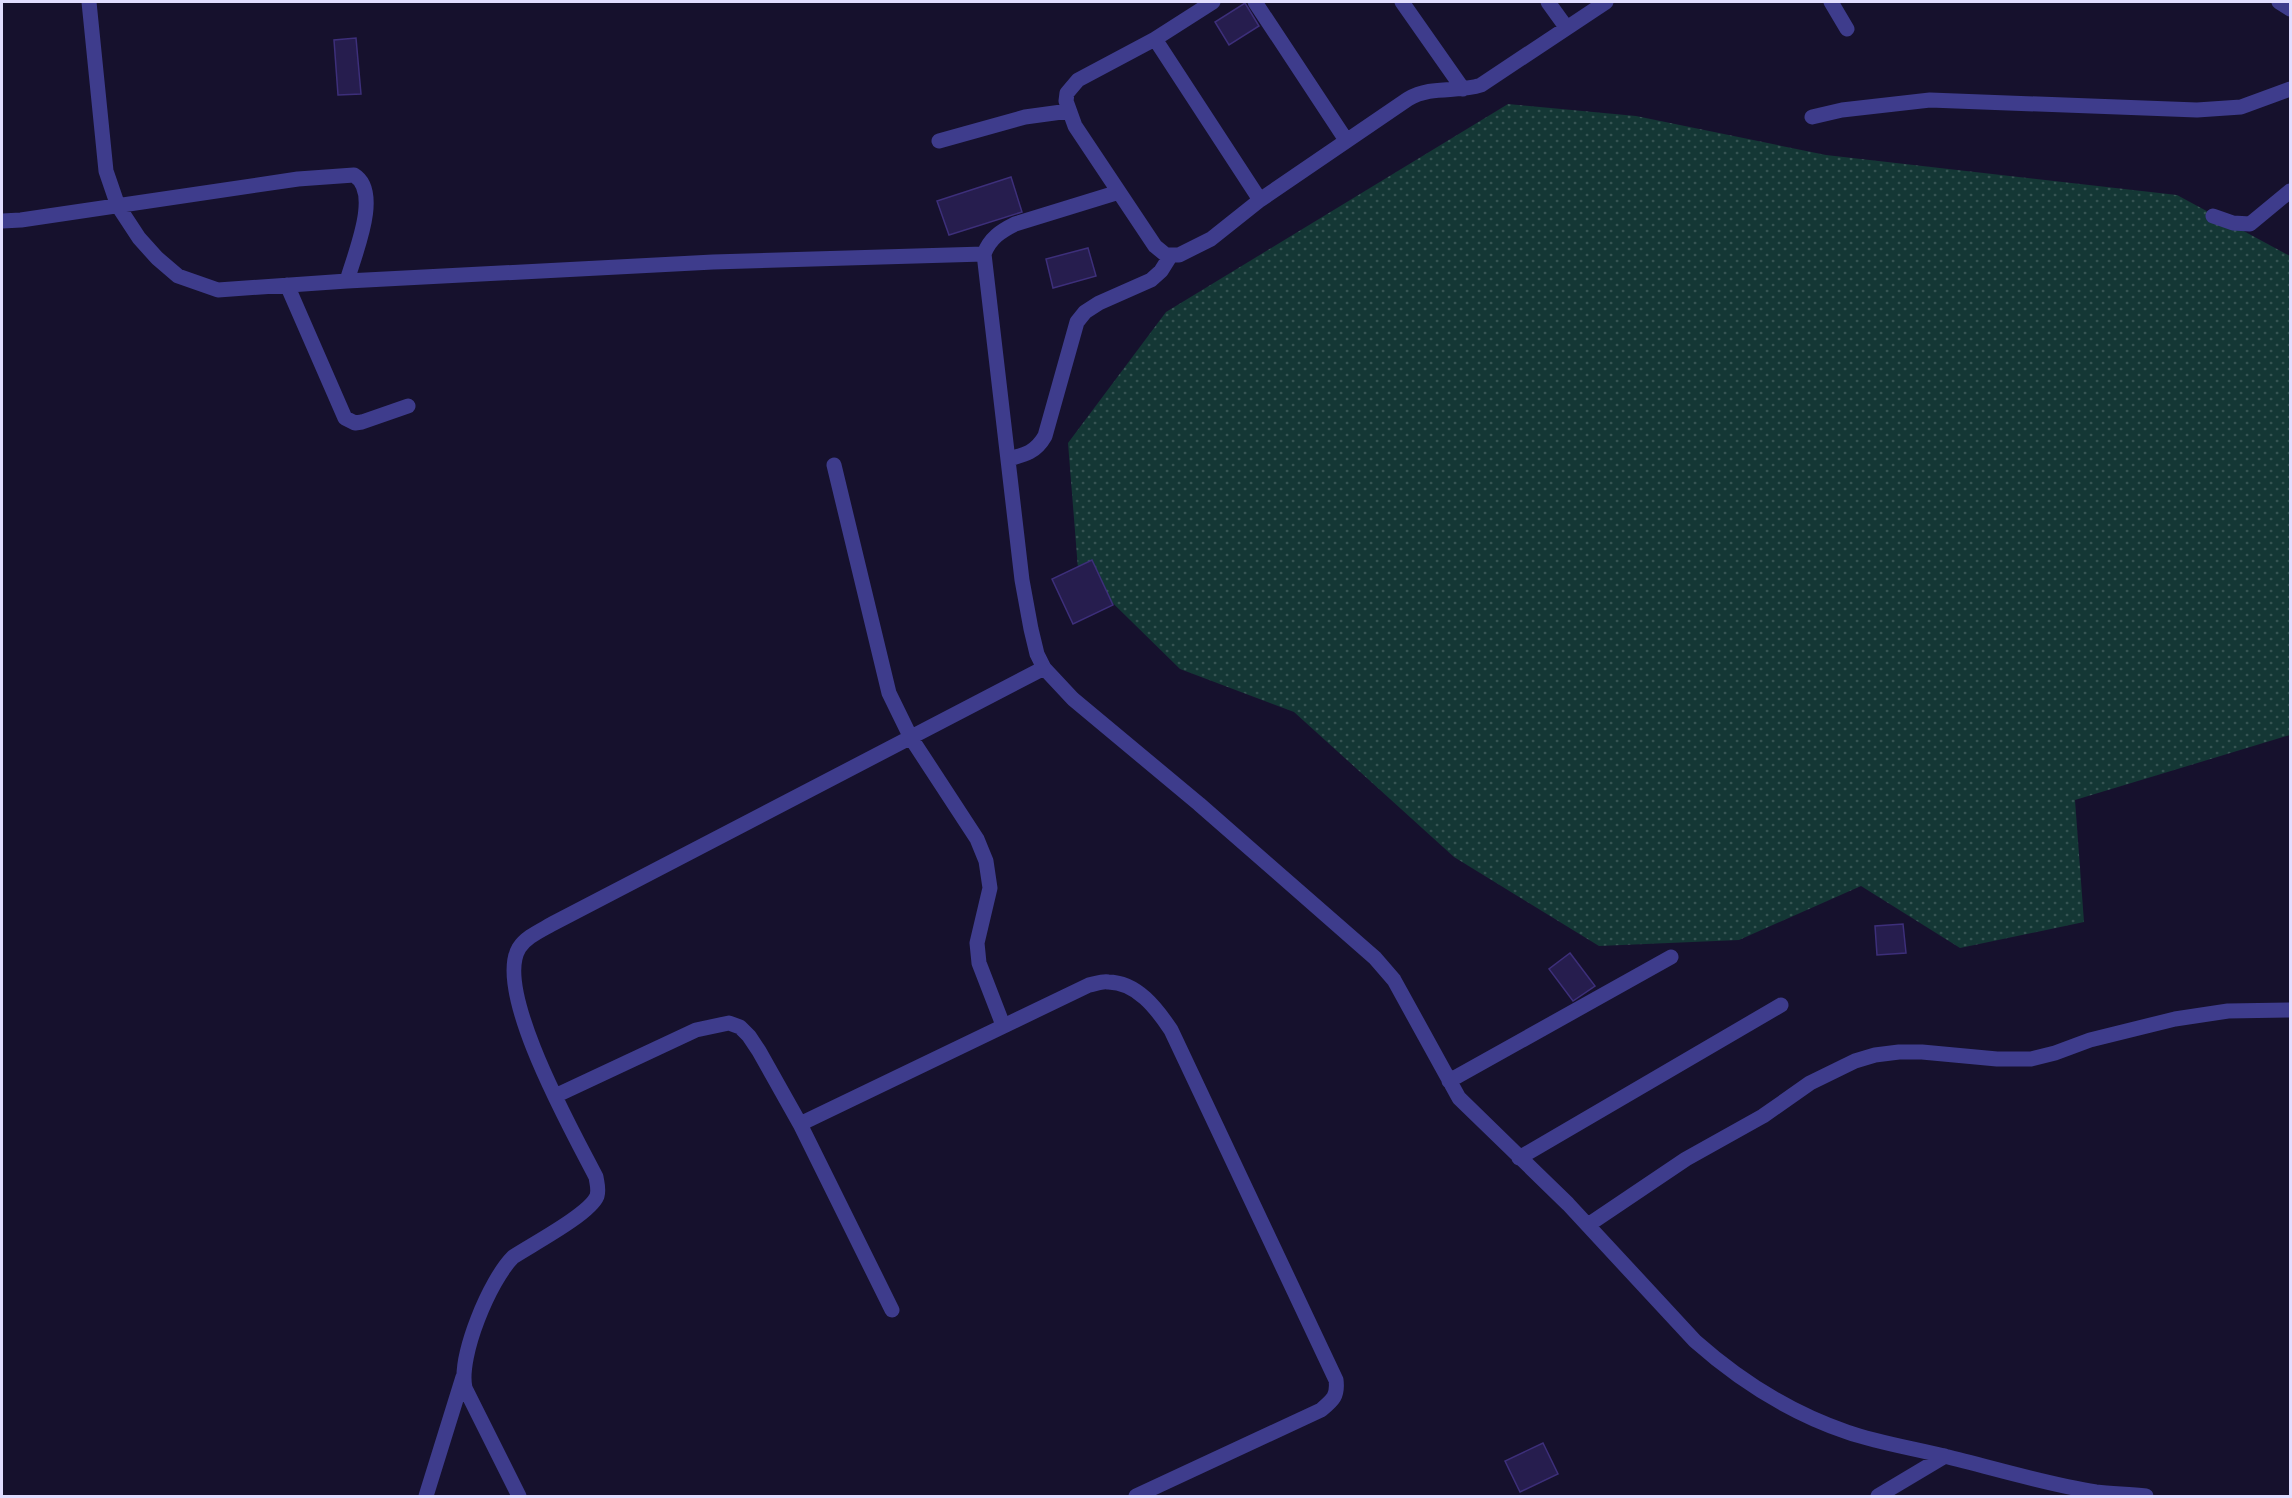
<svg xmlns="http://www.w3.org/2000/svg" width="2292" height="1498" viewBox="0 0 2292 1498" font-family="Signika,sans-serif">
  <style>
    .grass { fill: url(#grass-dots) }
    .building { fill: #261d4e; stroke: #3d2f7a; stroke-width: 1.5 }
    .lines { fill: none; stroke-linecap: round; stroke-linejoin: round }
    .minor { stroke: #3e3c8c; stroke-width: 15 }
  </style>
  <defs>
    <pattern id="grass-dots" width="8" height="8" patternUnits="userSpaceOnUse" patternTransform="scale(1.5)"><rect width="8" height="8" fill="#143735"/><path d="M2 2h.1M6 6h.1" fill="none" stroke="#365453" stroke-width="1.8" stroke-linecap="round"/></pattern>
  </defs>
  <rect width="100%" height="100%" fill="#16112d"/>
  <!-- grass -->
  <path class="grass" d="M1508 104 1636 116 1826 155 2177 195 2290 256V735L2075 800 2084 922 1960 948 1861 886 1739 940 1599 946 1454 857 1294 712 1180 669 1078 569 1068 443 1166 312Z"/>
  <!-- building -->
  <path class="building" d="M1245 3 1259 26 1229 45 1215 22Z
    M356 38 361 94 338 95 334 40Z
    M1011 177 1022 212 949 235 937 201Z
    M1088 248 1096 276 1053 288 1046 259Z
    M1092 560 1113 605 1073 624 1052 579Z
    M1903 924 1906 953 1877 955 1875 926Z
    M1570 953 1595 986 1573 1001 1549 969Z
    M1543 1443 1558 1474 1520 1492 1505 1461Z"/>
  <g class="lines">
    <!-- minor -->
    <path class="minor" d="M89 2 106 171 118 206 139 238 157 258 178 276 218 290 347 281 713 262 984 254
      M1255 2 1346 140
      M1402 2 1463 89
      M1548 2 1566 27
      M1606 2 1481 85C1457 93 1432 85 1408 99L1260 200 1211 239 1179 255H1166L1155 246 1119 192 1015 224C1001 231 990 238 984 254L1022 580 1031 629 1037 654 1044 668 1073 699 1199 804 1375 958 1394 980 1459 1098 1568 1204 1695 1341C1739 1380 1791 1413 1847 1432 1879 1443 1912 1448 1944 1456 1994 1468 2045 1484 2096 1492 2112 1494 2129 1494 2146 1496
      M1831 2 1847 29
      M2279 2 2290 9
      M1155 39 1260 200
      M1812 117 1842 110 1930 100 2197 110 2241 107 2290 89
      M939 141 1025 117 1069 111
      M1119 192 1075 126 1066 101 1067 93 1078 80 1155 39 1213 2
      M2213 216 2233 223 2250 224 2290 191
      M2 221 21 220 298 179 354 175C382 192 354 255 347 281
      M287 285 345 418 355 423 362 422 408 406
      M1008 459C1025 455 1036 452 1045 436L1077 322 1085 312 1099 303 1151 280 1161 271 1171 255
      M834 465 889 693 911 738 977 839 986 861 990 888 977 943 979 963 1003 1025
      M1449 1081 1671 957
      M555 1096 696 1030 729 1023 740 1027 749 1036 759 1051 800 1124 892 1310
      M800 1124 1089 985C1095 984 1102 981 1108 982 1137 982 1157 1009 1171 1030L1336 1380C1338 1396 1333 1400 1321 1410L1136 1496
      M1519 1158 1781 1005
      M1588 1225 1686 1159 1763 1116 1810 1083 1855 1061 1875 1055 1899 1052H1922L1997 1059H2031L2055 1053 2090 1040 2175 1019 2228 1011 2290 1010
      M426 1496 463 1377
      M519 1496 465 1388C458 1356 490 1280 513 1257 531 1245 590 1214 597 1196 599 1189 597 1184 596 1177 574 1134 493 991 519 948 526 937 540 931 552 924L1044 668
      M1878 1496 1945 1456"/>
  </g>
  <!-- border -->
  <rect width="2292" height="1498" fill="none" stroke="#e1ddff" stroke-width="6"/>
</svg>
